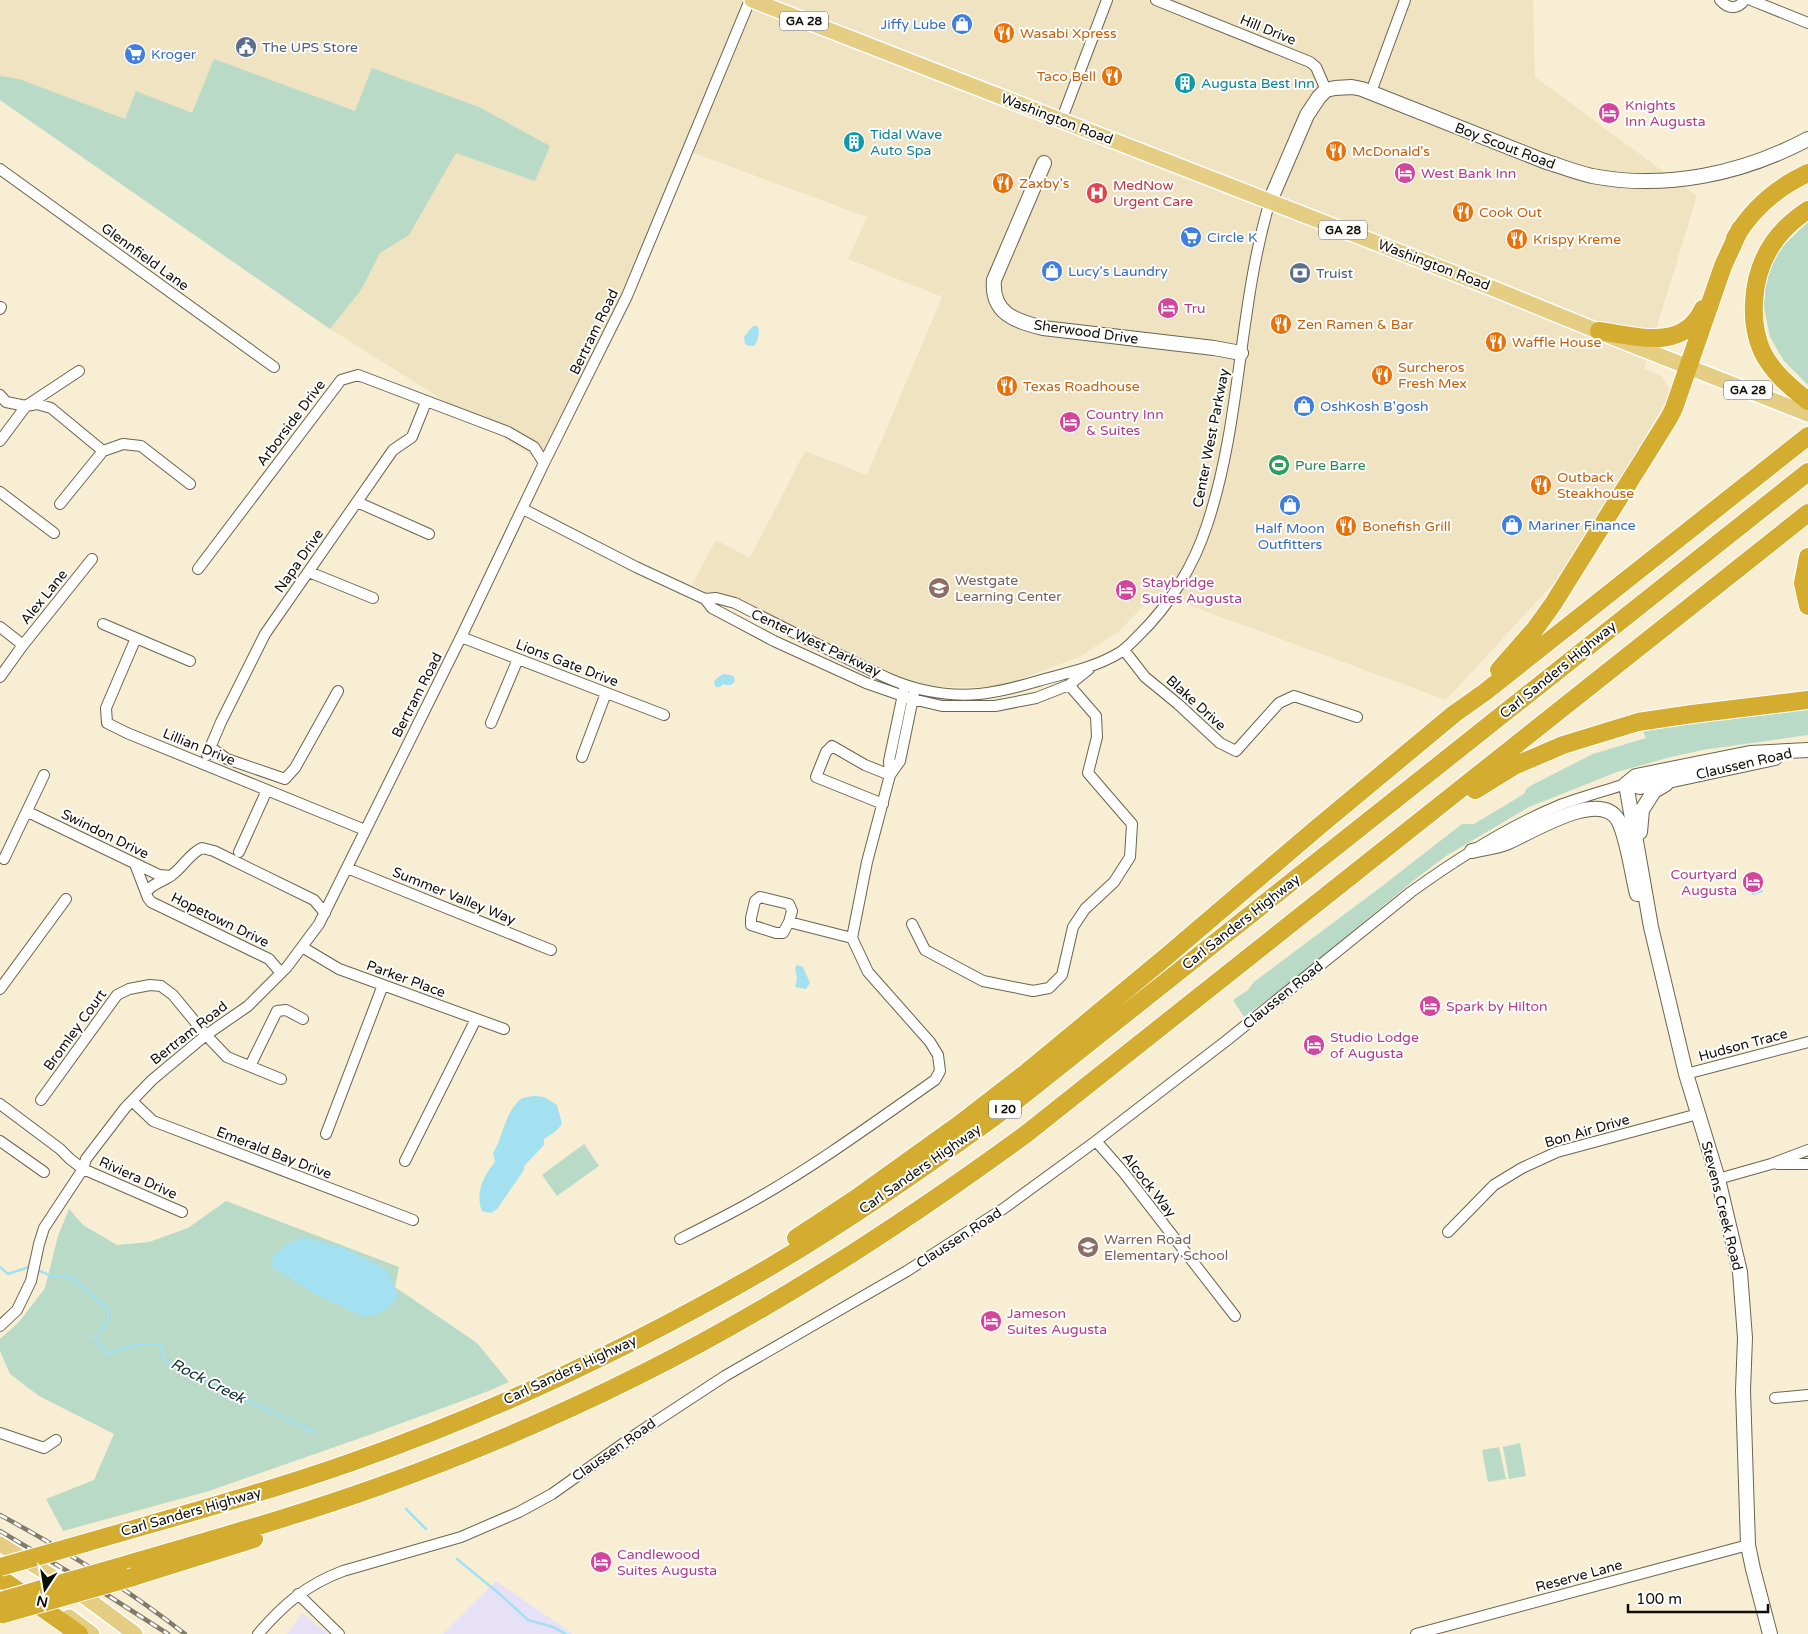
<svg xmlns="http://www.w3.org/2000/svg" width="1808" height="1634" viewBox="0 0 1808 1634" font-family="'Varela Round',sans-serif">
  <style>
    .built { fill: #efe3c2 }
    .industrial { fill: #e6e1f6 }
    .green { fill: #b8dac7 }
    .water { fill: #a3e0f0 }
    .lines { fill: none; stroke-linecap: round; stroke-linejoin: round }
    .stream { stroke: #a3e0f0; stroke-width: 2.5 }
    .street-casing { stroke: #6c644d; stroke-width: 12 }
    .secondary-casing { stroke: #6c644d; stroke-width: 16 }
    .primary-casing { stroke: #fff; stroke-width: 18 }
    .highway-casing { stroke: #fff; stroke-width: 20 }
    .street { stroke: #fff; stroke-width: 10 }
    .secondary { stroke: #fff; stroke-width: 14 }
    .primary { stroke: #e5ce83; stroke-width: 15 }
    .highway { stroke: #d4ad30; stroke-width: 18 }
    .rail-casing { stroke: #817b6a; stroke-width: 4.5 }
    .rail { stroke: #fff; stroke-width: 2.5; stroke-dasharray: 8; stroke-linecap: butt }
    .highway-bridge-casing { stroke: #fff; stroke-width: 20; stroke-linecap: butt }
    .highway-bridge { stroke: #d4ad30; stroke-width: 18 }
    .labels { text-anchor: middle; dominant-baseline: central; stroke-width: 4; stroke-linejoin: round; paint-order: stroke }
    .shield { fill: #fff; stroke: #585650; stroke-width: 1 }
    .shield-label { font-size: 12px; font-weight: bold; fill: #100d05 }
    .shop-label { font-size: 14px; fill: #366cbe; stroke: #fff; text-anchor: start }
    .street-label { font-size: 14px; fill: #100d05; stroke: #fff }
    .food-label { font-size: 14px; fill: #c56008; stroke: #fff; text-anchor: start }
    .service-label { font-size: 14px; fill: #4e5e75; stroke: #fff; text-anchor: start }
    .culture-label { font-size: 14px; fill: #0d838f; stroke: #fff; text-anchor: start }
    .hotel-label { font-size: 14px; fill: #b23c85; stroke: #fff; text-anchor: start }
    .health-label { font-size: 14px; fill: #be3a42; stroke: #fff; text-anchor: start }
    .leisure-label { font-size: 14px; fill: #27864d; stroke: #fff; text-anchor: start }
    .education-label { font-size: 14px; fill: #785e54; stroke: #fff; text-anchor: start }
    .water-label { font-size: 15px; font-style: italic; fill: #102f36; stroke: #fff }
  </style>
  <rect width="100%" height="100%" fill="#f7eed4"/>
  <!-- built -->
  <path class="built" d="M0 0H1533L1535 77 1697 196 1644 369 1661 376 1672 392 1564 572 1446 700 1156 593 1118 632 1079 657 999 687H925L882 672 692 585 716 540 750 558 805 451 867 475 942 297 848 259 867 217 691 152 544 463 330 329 0 100Z"/>
  <!-- industrial -->
  <path class="industrial" d="M496 1581 573 1634H443Z
    M302 1613 328 1634H287Z"/>
  <!-- green -->
  <path class="green" d="M214 59 355 111 372 68 479 107 550 146 535 181 456 153 409 235 380 253 361 290 330 329 0 100V76L19 79 125 119 136 91 192 113Z
    M1808 222V385L1784 361 1770 337 1764 307 1765 277 1781 248Z
    M1808 706V735L1702 750 1667 758 1617 772 1529 807 1446 856 1418 877 1286 986 1244 1017 1233 1000 1248 990 1254 982 1381 887 1462 824H1474L1524 794 1527 788 1534 784 1593 754 1646 738 1642 729Z
    M584 1144 599 1166 557 1196 542 1175Z
    M226 1201 399 1267 395 1287 477 1343 509 1382 486 1392 372 1434 209 1491 63 1531 46 1499 94 1480 114 1434 39 1396 10 1374 0 1351V1339L19 1322 45 1288 58 1236 69 1209 83 1225 117 1245 149 1242 188 1228Z
    M1520 1443 1526 1476 1509 1479 1503 1447Z
    M1499 1447 1506 1479 1488 1482 1482 1450Z"/>
  <!-- water -->
  <path class="water" d="M753 326H757C761 332 758 341 754 346H749L745 344 744 337Z
    M723 674 731 675 734 677 735 681C731 686 729 686 723 684L720 687H716L714 682 716 679Z
    M1758 876 1760 878 1759 881 1763 892 1753 895 1751 893 1753 890 1750 880Z
    M797 965 803 967 810 983 806 989 795 987 797 978 795 968Z
    M536 1096 544 1097 557 1105 562 1124 556 1131 544 1139V1145L524 1166V1170L497 1209 491 1213 482 1211C475 1194 483 1176 495 1162L493 1153C503 1138 505 1111 521 1099 524 1097 532 1096 536 1096Z
    M303 1237 345 1248 388 1271 398 1296 394 1303 384 1311 376 1315 364 1317 313 1293 272 1267 273 1255 285 1246Z"/>
  <g class="lines">
    <!-- stream -->
    <path class="stream" d="M0 1267 8 1274 29 1267 32 1269
      M37 1270 52 1276 71 1277 108 1309V1322L94 1337 107 1354 134 1345 160 1344 166 1362 314 1432
      M406 1509 426 1529
      M457 1559 502 1596 528 1620 553 1627 566 1634"/>
    <!-- street casing -->
    <g class="street-casing">
      <path id="street" d="M1156 0 1310 62 1316 67 1326 90
        M1720 0C1728 9 1737 10 1745 0
        M1751 0 1808 23
        M1371 92 1405 0
        M1061 121 1107 0
        M0 169 274 367
        M0 309 1 307
        M0 395 6 402 26 406 37 404 51 408 103 451 123 444 141 446 190 484
        M0 441 26 406 79 371
        M0 492 54 533
        M357 502 429 534
        M60 504 103 451
        M523 509 636 567 705 599 716 598 735 603C772 622 810 641 848 659 871 670 894 683 919 689 964 700 994 694 1038 681 1066 673 1094 668 1119 653 1127 648 1133 641 1139 635 1170 605 1194 565 1207 525 1242 420 1238 307 1270 201
        M198 569 341 380 358 375 508 432 534 447 544 463
        M309 572 373 598
        M705 599 712 608 774 641 866 683 912 699 942 706H995L1036 698 1069 685 1089 669
        M103 624 190 661
        M0 627 23 645
        M461 637 664 715
        M136 638 106 708 107 723 127 733 365 830
        M1124 650 1145 677 1178 704 1220 743 1236 751 1279 703 1294 696 1357 717
        M0 677 23 645 92 559
        M491 723 518 659
        M210 747 227 759 285 779 295 768 338 691
        M207 755 221 722 265 634 393 450 412 437 426 402
        M582 757 606 693
        M890 775 900 761 914 693
        M883 804 816 777 826 752 832 746 865 765 890 775
        M28 812 159 875 171 876
        M239 852 267 790
        M4 859 44 775
        M135 864 148 898 151 902 269 959 281 973
        M347 868 551 950
        M146 893C150 884 165 881 172 875 184 866 189 854 202 848L214 851 314 900 325 913
        M789 922 792 911 789 904 760 897 755 901 751 918V925L776 933H783L789 922 852 938
        M912 924 925 950 983 981 1033 991 1049 988 1062 975 1073 927 1085 909 1114 882 1130 857 1132 824 1088 773 1097 737 1096 716 1069 685
        M302 947 339 969 504 1029
        M0 989 66 899
        M250 1066 277 1011 286 1010 303 1019
        M1686 1074 1808 1042
        M41 1100 117 995 129 989 150 985 161 986 173 995 206 1035 227 1057 281 1079
        M132 1101 153 1121 413 1220
        M0 1104 60 1149 70 1159 83 1169 182 1212
        M326 1134 383 985
        M0 1141 44 1172
        M1096 1141 1124 1173 1235 1316
        M405 1161 476 1019
        M1777 1164H1808
        M1718 1179 1771 1164 1808 1150
        M1448 1232 1494 1185 1522 1168 1557 1152 1698 1114
        M680 1239C704 1227 728 1215 751 1202 815 1166 875 1122 935 1080L940 1071 938 1055 930 1042 868 972 852 938 867 862 890 775 889 761 905 685
        M0 1326 17 1310 31 1281 39 1244 44 1228 83 1169 86 1159 125 1108 152 1080 206 1035 248 1006 287 967 319 924 461 637 544 463 627 296 750 0
        M1775 1398 1808 1395
        M0 1433 44 1448 56 1440
        M298 1594 339 1634
        M258 1634C284 1604 306 1585 343 1571L461 1537 519 1512 552 1494 638 1433 725 1376 907 1271 1003 1209 1096 1141 1226 1041 1411 892C1458 858 1507 827 1560 805 1582 797 1604 791 1626 784
        M1416 1634 1748 1545"/>
    </g>
    <!-- secondary casing -->
    <g class="secondary-casing">
      <path id="secondary" d="M1044 163 994 280C991 314 1016 321 1043 328L1214 348 1241 353
        M1270 201 1307 115 1319 97 1326 90 1335 88 1352 87 1362 89 1544 161C1560 166 1575 172 1592 176 1666 190 1742 174 1808 139
        M1626 784 1651 927 1686 1074 1718 1179 1740 1272 1745 1338 1743 1390 1748 1545 1753 1569 1770 1634
        M1626 784 1636 776 1750 753 1808 750
        M1626 784 1640 787 1775 758
        M1640 832 1642 810 1654 791 1666 784
        M1472 851C1483 848 1496 847 1506 843 1529 834 1599 788 1618 820 1627 836 1632 874 1637 894"/>
    </g>
    <!-- primary casing -->
    <g class="primary-casing">
      <path id="primary" d="M752 0 1492 288 1617 339 1808 414
        M0 1544 85 1597 135 1634
        M69 1617 92 1634"/>
    </g>
    <!-- highway casing -->
    <g class="highway-casing">
      <path id="highway" d="M1808 210C1774 232 1756 262 1754 302 1753 319 1755 335 1762 351 1772 372 1790 387 1808 401
        M1735 238C1752 209 1778 187 1808 173
        M1599 331C1636 336 1683 352 1703 309
        M1808 557 1803 583 1808 606
        M1499 670 1535 629 1553 604 1669 418 1674 408 1723 266 1740 229
        M1475 790 1514 766 1563 745 1638 722 1692 714 1808 700
        M796 1238 855 1199 961 1123 1027 1072 1167 956 1317 828 1454 714 1485 692 1808 436
        M85 1543C174 1517 264 1493 352 1462 496 1411 636 1345 768 1268 851 1219 930 1164 1008 1107L1808 472
        M118 1567C206 1541 294 1517 380 1486 510 1439 644 1378 763 1308 854 1255 941 1196 1026 1134L1808 513
        M133 1577 254 1539
        M0 1578 79 1634"/>
    </g>
    <!-- street -->
    <use href="#street" class="street"/>
    <!-- secondary -->
    <use href="#secondary" class="secondary"/>
    <!-- primary -->
    <use href="#primary" class="primary"/>
    <!-- highway -->
    <use href="#highway" class="highway"/>
    <!-- rail casing -->
    <g class="rail-casing">
      <path id="rail" d="M0 1515C65 1550 127 1589 185 1634
        M0 1531 104 1593 168 1634"/>
    </g>
    <!-- rail -->
    <use href="#rail" class="rail"/>
    <!-- highway-bridge casing -->
    <g class="highway-bridge-casing">
      <path id="highway-bridge" d="M0 1567 85 1543
        M0 1601 118 1567
        M3 1614 133 1577"/>
    </g>
    <!-- highway-bridge -->
    <use href="#highway-bridge" class="highway-bridge"/>
  </g>
  <!-- icons -->
  <defs>
    <g id="shop-disc" transform="scale(1.125)"><circle r="9.5" fill="#3f7fe0" stroke="#fff"/><path d="M-5-2.5h2.3a2.7 3.5 0 0 1 5.4 0H5L5.5 6h-11ZM-1.5-2.5h3a1.5 2.3 0 0 0-3 0Z" fill="#fff"/></g>
    <g id="restaurant-disc" transform="scale(1.125)"><circle r="9.5" fill="#e8710a" stroke="#fff"/><path d="M-5-6h1v4h1v-4h1v4h1v-4h1v5L-1.5 .5V6h-2V.5L-5-1ZM5-6V6H3V1.5H1.5Q1.5-4 5-6Z" fill="#fff"/></g>
    <g id="civic-disc" transform="scale(1.125)"><circle r="9.5" fill="#5c6f8a" stroke="#fff"/><path d="M-.6-6.5H3V-4.5H.6V-3L4-1V1h2V6H-6V1h2V-1L-.6-3ZM-1.2 2.5V6h2.4V2.5Z" fill="#fff"/></g>
    <g id="supermarket-disc" transform="scale(1.125)"><circle r="9.5" fill="#3f7fe0" stroke="#fff"/><path d="M-6-5.5h2.5l.6 2H6L4.5 2H-2.5L-4.4-4H-6ZM-1.5 3.2a1.3 1.3 0 1 0 .1 0ZM3 3.2a1.3 1.3 0 1 0 .1 0Z" fill="#fff"/></g>
    <g id="building-disc" transform="scale(1.125)"><circle r="9.5" fill="#0f9aa8" stroke="#fff"/><path d="M-4-6H4V6H1V3H-1V6H-4ZM-2.5-4.3h1.7v1.8h-1.7ZM.8-4.3h1.7v1.8H.8ZM-2.5-1h1.7V.8h-1.7ZM.8-1h1.7V.8H.8Z" fill="#fff"/></g>
    <g id="hotel-disc" transform="scale(1.125)"><circle r="9.5" fill="#d1479c" stroke="#fff"/><path d="M-6-4.5h1.5V1H6V5H4.5V3h-9V5H-6ZM-4 0a1.8 1.8 0 1 1 3.6 0ZM.5 0V-2.5h3Q6-2.5 6 0Z" fill="#fff"/></g>
    <g id="hospital-disc" transform="scale(1.125)"><circle r="9.5" fill="#e0444e" stroke="#fff"/><path d="M-5-5h3v3.5h4V-5h3V5h-3V1.5h-4V5h-3Z" fill="#fff"/></g>
    <g id="bank-disc" transform="scale(1.125)"><circle r="9.5" fill="#5c6f8a" stroke="#fff"/><path d="M-6-4H6V4H-6ZM0-2.3a2.3 2.3 0 1 0 0 4.6a2.3 2.3 0 1 0 0-4.6Z" fill="#fff"/></g>
    <g id="stadium-disc" transform="scale(1.125)"><circle r="9.5" fill="#2e9e5b" stroke="#fff"/><path d="M0-5a6.5 5 0 1 0 0 10a6.5 5 0 1 0 0-10ZM-3.5-1.8h7v3.6h-7Z" fill="#fff"/></g>
    <g id="school-disc" transform="scale(1.125)"><circle r="9.5" fill="#8d6e63" stroke="#fff"/><path d="M0-5L7-2L0 1L-7-2ZM-4 1L0 2.5L4 1V4Q0 6-4 4Z" fill="#fff"/></g>
  </defs>
  <g fill-rule="evenodd">
    <use href="#shop-disc" x="962" y="24"/>
    <use href="#restaurant-disc" x="1004" y="33"/>
    <use href="#civic-disc" x="246" y="47"/>
    <use href="#supermarket-disc" x="135" y="54"/>
    <use href="#restaurant-disc" x="1112" y="76"/>
    <use href="#building-disc" x="1185" y="83"/>
    <use href="#hotel-disc" x="1609" y="113"/>
    <use href="#building-disc" x="854" y="142"/>
    <use href="#restaurant-disc" x="1336" y="151"/>
    <use href="#hotel-disc" x="1405" y="173"/>
    <use href="#restaurant-disc" x="1003" y="183"/>
    <use href="#hospital-disc" x="1097" y="193"/>
    <use href="#restaurant-disc" x="1463" y="212"/>
    <use href="#supermarket-disc" x="1191" y="237"/>
    <use href="#restaurant-disc" x="1517" y="239"/>
    <use href="#shop-disc" x="1052" y="271"/>
    <use href="#bank-disc" x="1300" y="273"/>
    <use href="#hotel-disc" x="1168" y="308"/>
    <use href="#restaurant-disc" x="1281" y="324"/>
    <use href="#restaurant-disc" x="1496" y="342"/>
    <use href="#restaurant-disc" x="1382" y="375"/>
    <use href="#restaurant-disc" x="1007" y="386"/>
    <use href="#shop-disc" x="1304" y="406"/>
    <use href="#hotel-disc" x="1070" y="422"/>
    <use href="#stadium-disc" x="1279" y="465"/>
    <use href="#restaurant-disc" x="1541" y="485"/>
    <use href="#shop-disc" x="1290" y="505"/>
    <use href="#shop-disc" x="1512" y="525"/>
    <use href="#restaurant-disc" x="1346" y="526"/>
    <use href="#school-disc" x="939" y="588"/>
    <use href="#hotel-disc" x="1126" y="590"/>
    <use href="#hotel-disc" x="1753" y="882"/>
    <use href="#hotel-disc" x="1430" y="1006"/>
    <use href="#hotel-disc" x="1314" y="1045"/>
    <use href="#school-disc" x="1088" y="1247"/>
    <use href="#hotel-disc" x="991" y="1321"/>
    <use href="#hotel-disc" x="601" y="1562"/>
  </g>
  <g class="labels">
    <!-- shield labels -->
    <g class="shield">
      <rect x="780" y="11.5" width="48" height="19" rx="4"/>
      <rect x="1319" y="220.5" width="48" height="19" rx="4"/>
      <rect x="1724" y="380.5" width="48" height="19" rx="4"/>
      <rect x="989" y="1099.5" width="32" height="19" rx="4"/>
    </g>
    <g class="shield-label">
      <text x="804" y="21">GA 28</text>
      <text x="1343" y="230">GA 28</text>
      <text x="1748" y="390">GA 28</text>
      <text x="1005" y="1109">I 20</text>
    </g>
    <!-- shop labels -->
    <g class="shop-label">
      <text x="946" y="24" text-anchor="end">Jiffy Lube</text>
      <text x="151" y="54">Kroger</text>
      <text x="1207" y="237">Circle K</text>
      <text x="1068" y="271">Lucy's Laundry</text>
      <text x="1320" y="406">OshKosh B'gosh</text>
      <text x="1528" y="525">Mariner Finance</text>
      <text x="1290" y="528" text-anchor="middle">Half Moon<tspan x="1290" dy="16">Outfitters</tspan></text>
    </g>
    <!-- street labels -->
    <g class="street-label">
      <text transform="translate(1268 30) rotate(22)">Hill Drive</text>
      <text transform="translate(1057 119) rotate(21)">Washington Road</text>
      <text transform="translate(1505 146) rotate(21)">Boy Scout Road</text>
      <text transform="translate(145 257) rotate(36)">Glennfield Lane</text>
      <text transform="translate(1434 265) rotate(21)">Washington Road</text>
      <text transform="translate(594 332) rotate(-64)">Bertram Road</text>
      <text transform="translate(1086 332) rotate(8)">Sherwood Drive</text>
      <text transform="translate(291 423) rotate(-53)">Arborside Drive</text>
      <text transform="translate(1211 438) rotate(-79)">Center West Parkway</text>
      <text transform="translate(299 561) rotate(-55)">Napa Drive</text>
      <text transform="translate(44 597) rotate(-51)">Alex Lane</text>
      <text transform="translate(816 643) rotate(25)">Center West Parkway</text>
      <text transform="translate(567 663) rotate(21)">Lions Gate Drive</text>
      <text transform="translate(1558 670) rotate(-39)">Carl Sanders Highway</text>
      <text transform="translate(417 695) rotate(-63)">Bertram Road</text>
      <text transform="translate(1196 703) rotate(42)">Blake Drive</text>
      <text transform="translate(199 747) rotate(22)">Lillian Drive</text>
      <text transform="translate(1744 764) rotate(-13)">Claussen Road</text>
      <text transform="translate(105 834) rotate(26)">Swindon Drive</text>
      <text transform="translate(454 896) rotate(22)">Summer Valley Way</text>
      <text transform="translate(220 920) rotate(26)">Hopetown Drive</text>
      <text transform="translate(1241 922) rotate(-38)">Carl Sanders Highway</text>
      <text transform="translate(406 979) rotate(20)">Parker Place</text>
      <text transform="translate(1283 995) rotate(-39)">Claussen Road</text>
      <text transform="translate(75 1030) rotate(-54)">Bromley Court</text>
      <text transform="translate(189 1033) rotate(-38)">Bertram Road</text>
      <text transform="translate(1743 1045) rotate(-15)">Hudson Trace</text>
      <text transform="translate(1587 1131) rotate(-16)">Bon Air Drive</text>
      <text transform="translate(274 1153) rotate(21)">Emerald Bay Drive</text>
      <text transform="translate(920 1169) rotate(-35)">Carl Sanders Highway</text>
      <text transform="translate(138 1178) rotate(24)">Riviera Drive</text>
      <text transform="translate(1149 1185) rotate(52)">Alcock Way</text>
      <text transform="translate(1722 1206) rotate(76)">Stevens Creek Road</text>
      <text transform="translate(959 1238) rotate(-33)">Claussen Road</text>
      <text transform="translate(570 1370) rotate(-25)">Carl Sanders Highway</text>
      <text transform="translate(614 1450) rotate(-35)">Claussen Road</text>
      <text transform="translate(191 1512) rotate(-16)">Carl Sanders Highway</text>
      <text transform="translate(1579 1576) rotate(-15)">Reserve Lane</text>
    </g>
    <!-- food labels -->
    <g class="food-label">
      <text x="1020" y="33">Wasabi Xpress</text>
      <text x="1096" y="76" text-anchor="end">Taco Bell</text>
      <text x="1352" y="151">McDonald's</text>
      <text x="1019" y="183">Zaxby's</text>
      <text x="1479" y="212">Cook Out</text>
      <text x="1533" y="239">Krispy Kreme</text>
      <text x="1297" y="324">Zen Ramen &amp; Bar</text>
      <text x="1512" y="342">Waffle House</text>
      <text x="1398" y="367">Surcheros<tspan x="1398" dy="16">Fresh Mex</tspan></text>
      <text x="1023" y="386">Texas Roadhouse</text>
      <text x="1557" y="477">Outback<tspan x="1557" dy="16">Steakhouse</tspan></text>
      <text x="1362" y="526">Bonefish Grill</text>
    </g>
    <!-- service labels -->
    <g class="service-label">
      <text x="262" y="47">The UPS Store</text>
      <text x="1316" y="273">Truist</text>
    </g>
    <!-- culture labels -->
    <g class="culture-label">
      <text x="1201" y="83">Augusta Best Inn</text>
      <text x="870" y="134">Tidal Wave<tspan x="870" dy="16">Auto Spa</tspan></text>
    </g>
    <!-- hotel labels -->
    <g class="hotel-label">
      <text x="1625" y="105">Knights<tspan x="1625" dy="16">Inn Augusta</tspan></text>
      <text x="1421" y="173">West Bank Inn</text>
      <text x="1184" y="308">Tru</text>
      <text x="1086" y="414">Country Inn<tspan x="1086" dy="16">&amp; Suites</tspan></text>
      <text x="1142" y="582">Staybridge<tspan x="1142" dy="16">Suites Augusta</tspan></text>
      <text x="1737" y="874" text-anchor="end">Courtyard<tspan x="1737" dy="16">Augusta</tspan></text>
      <text x="1446" y="1006">Spark by Hilton</text>
      <text x="1330" y="1037">Studio Lodge<tspan x="1330" dy="16">of Augusta</tspan></text>
      <text x="1007" y="1313">Jameson<tspan x="1007" dy="16">Suites Augusta</tspan></text>
      <text x="617" y="1554">Candlewood<tspan x="617" dy="16">Suites Augusta</tspan></text>
    </g>
    <!-- health labels -->
    <g class="health-label">
      <text x="1113" y="185">MedNow<tspan x="1113" dy="16">Urgent Care</tspan></text>
    </g>
    <!-- leisure labels -->
    <g class="leisure-label">
      <text x="1295" y="465">Pure Barre</text>
    </g>
    <!-- education labels -->
    <g class="education-label">
      <text x="955" y="580">Westgate<tspan x="955" dy="16">Learning Center</tspan></text>
      <text x="1104" y="1239">Warren Road<tspan x="1104" dy="16">Elementary School</tspan></text>
    </g>
    <!-- water labels -->
    <g class="water-label">
      <text transform="translate(208 1381) rotate(27)">Rock Creek</text>
    </g>
  </g>
  <!-- north arrow -->
  <g transform="translate(45 1589) rotate(192)" stroke="#ffffff" stroke-width="4" paint-order="stroke">
  <path d="M0-4L9 19L0 12L-9 19Z" fill="#100d05"/>
  <text y="-8" font-size="14" font-weight="bold" text-anchor="middle" fill="#100d05">N</text>
  </g>
  <!-- scale -->
  <path d="M1628 1604v8h140v-8" fill="none" stroke="#100d05" stroke-width="2.5"/>
  <text x="1636" y="1604" font-size="15" fill="#100d05" stroke="#ffffff" stroke-width="4" paint-order="stroke">100 m</text>
</svg>
